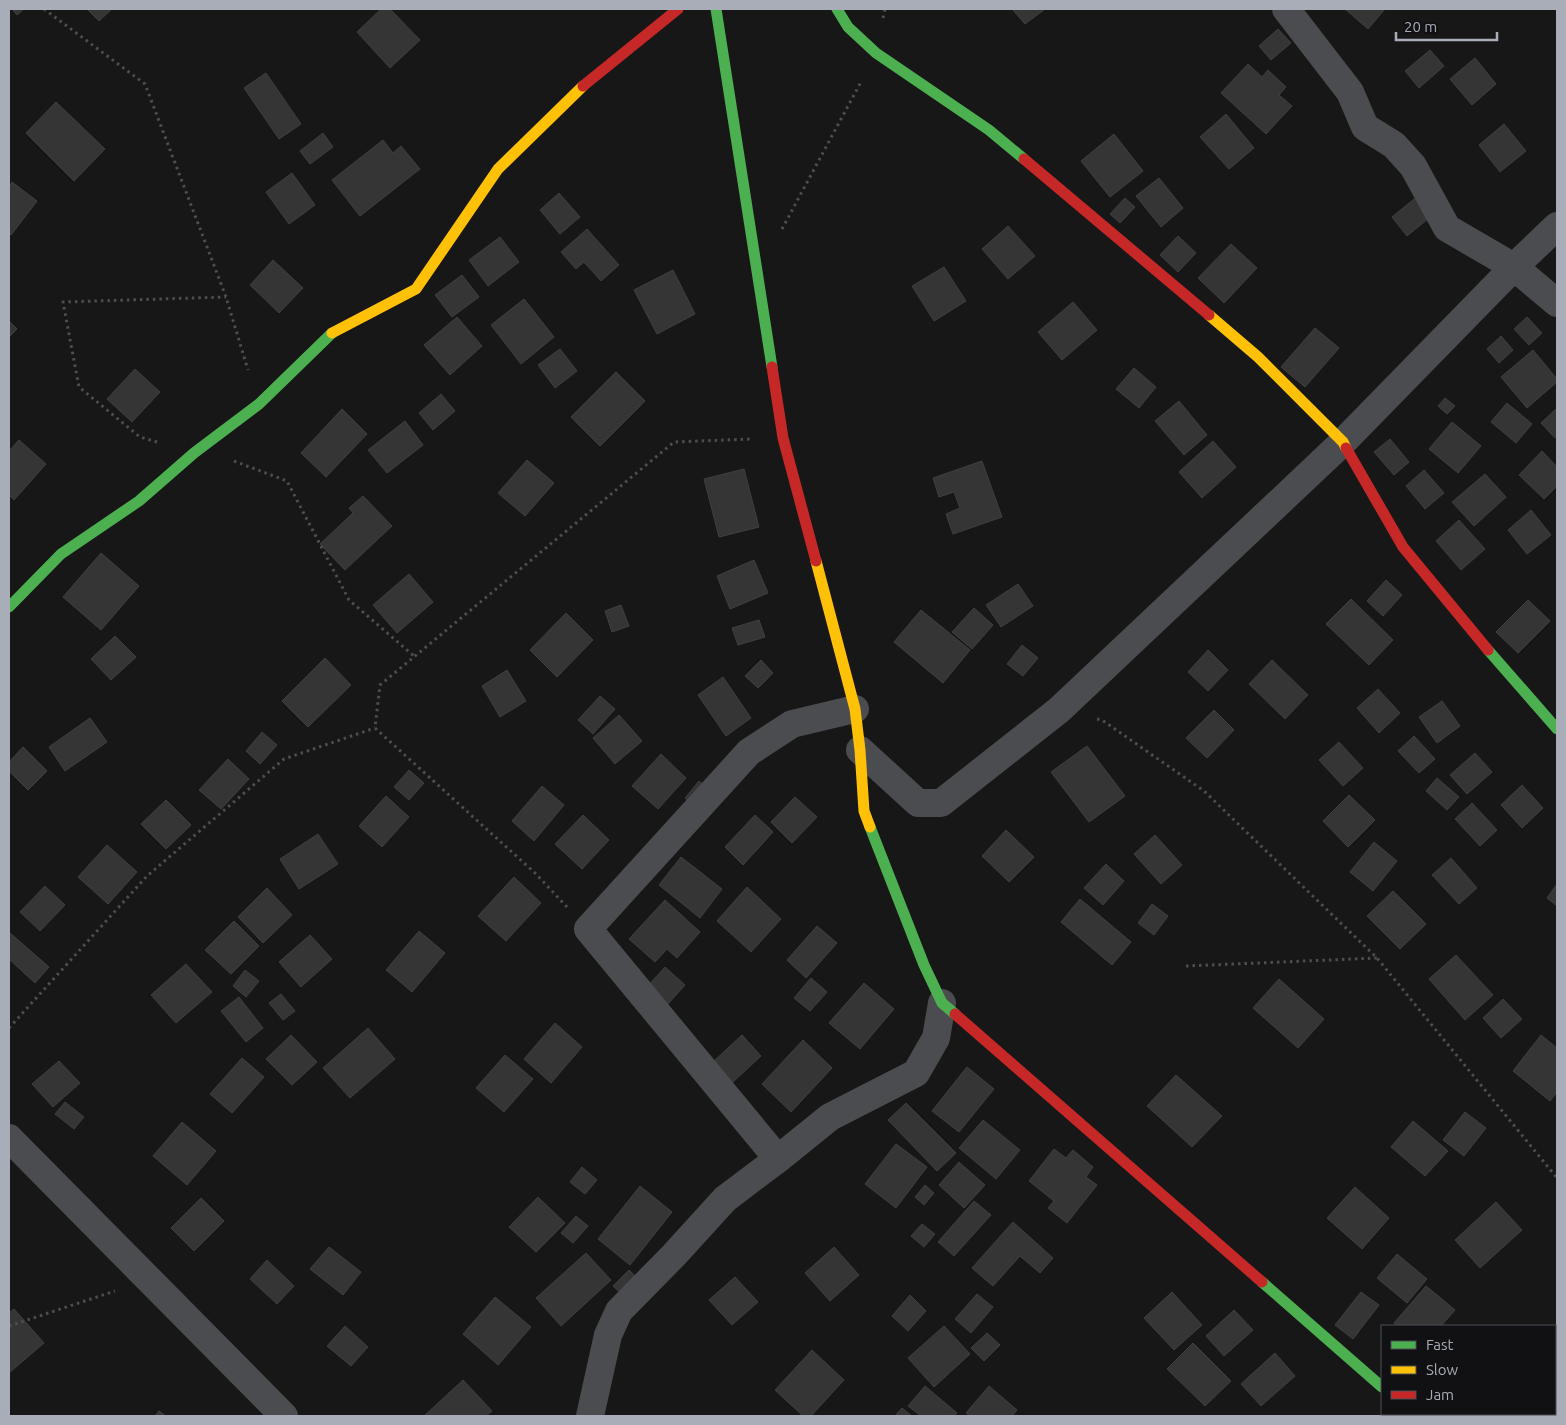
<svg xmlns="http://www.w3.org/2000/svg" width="1566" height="1425" viewBox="0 0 1566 1425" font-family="Ubuntu,sans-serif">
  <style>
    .building { fill: #353536; stroke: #3f4043 }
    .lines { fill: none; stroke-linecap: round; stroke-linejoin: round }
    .path { stroke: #4d4e52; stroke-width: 3; stroke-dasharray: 2.5 4; stroke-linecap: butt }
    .street { stroke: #4b4c50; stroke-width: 28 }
    .fast { stroke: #4caf50; stroke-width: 11 }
    .slow { stroke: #ffc107; stroke-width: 11 }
    .jam { stroke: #c62828; stroke-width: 11 }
  </style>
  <rect width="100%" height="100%" fill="#171717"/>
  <!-- building -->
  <path class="building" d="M12 9H24L17 15Z
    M87 9H112L99 21Z
    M381 9H390L420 40 390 68 357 32Z
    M1012 9H1045L1025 24Z
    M1345 9H1385L1368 29Z
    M1278 29 1291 43 1271 60 1259 46Z
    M1430 50 1444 66 1419 88 1405 71Z
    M1475 58 1496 84 1472 105 1450 79Z
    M1248 64 1262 77 1268 70 1286 87 1279 95 1292 106 1266 134 1221 93Z
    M266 73 301 124 279 139 244 88Z
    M56 102 105 149 74 181 26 133Z
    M1226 114 1254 148 1229 169 1200 137Z
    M1504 124 1526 151 1500 172 1479 145Z
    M323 133 333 147 310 164 300 151Z
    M1114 134 1143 171 1110 197 1081 161Z
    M383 140 393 153 401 146 420 169 360 216 332 180Z
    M292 173 315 205 289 224 266 192Z
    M1159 178 1183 208 1161 227 1136 196Z
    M12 182 37 201 11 235 9 233V187Z
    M559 193 580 217 560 234 540 210Z
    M1419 195 1434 214 1407 236 1392 217Z
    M1125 198 1135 207 1120 223 1110 214Z
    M1008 226 1035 256 1008 279 982 249Z
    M587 229 619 265 601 281 584 262 576 269 561 252Z
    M1178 236 1196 253 1178 272 1160 255Z
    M500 237 519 262 488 286 469 260Z
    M1231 244 1257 268 1224 303 1198 278Z
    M273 260 303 288 279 313 250 285Z
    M944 267 966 301 934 321 912 286Z
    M673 270 695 314 657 334 634 290Z
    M462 275 479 297 452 317 435 295Z
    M524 299 554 337 521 364 491 325Z
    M1073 302 1097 330 1062 360 1038 332Z
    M457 317 482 346 450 375 424 345Z
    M1527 317 1542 333 1529 345 1514 329Z
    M9 321 17 329 9 337Z
    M1315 328 1339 348 1305 387 1281 367Z
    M1501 336 1513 350 1499 363 1487 349Z
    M560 349 577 371 555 388 538 365Z
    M1533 350 1557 379V382L1527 408 1501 377Z
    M1134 368 1156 387 1139 408 1116 389Z
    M135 369 160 392 132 422 107 399Z
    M616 372 645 401 600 446 571 417Z
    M441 394 455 411 433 430 419 413Z
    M1445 398 1455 406 1447 414 1438 406Z
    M1179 401 1207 435 1184 455 1155 421Z
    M1507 403 1532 424 1516 443 1491 422Z
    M1557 408V435L1555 438 1541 423Z
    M342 409 367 434 326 477 301 453Z
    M405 421 423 445 387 473 368 450Z
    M1452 422 1481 446 1458 473 1429 449Z
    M1390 439 1409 462 1394 475 1374 452Z
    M19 440 46 464 14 500 9 495V451Z
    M1213 441 1236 467 1202 498 1179 472Z
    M1542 451 1557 467V486L1544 499 1519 475Z
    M527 460 554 483 525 516 498 493Z
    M982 461 1002 517 953 534 946 514 960 508 954 492 939 497 933 478Z
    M744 469 759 527 719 537 704 479Z
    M1424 470 1444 493 1425 509 1406 486Z
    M1485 474 1506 497 1474 526 1452 502Z
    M363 496 392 526 345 570 320 544 353 513 349 508Z
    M1531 510 1551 535 1527 554 1508 530Z
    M1459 520 1485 549 1461 570 1436 541Z
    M101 553 139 586 101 630 63 597Z
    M754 560 768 593 730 609 717 576Z
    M409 574 433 602 397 633 373 605Z
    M1386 580 1402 595 1383 616 1367 601Z
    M1018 584 1033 606 1001 627 986 605Z
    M1351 599 1393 640 1369 665 1326 624Z
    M1528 600 1550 621 1518 653 1496 632Z
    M621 605 629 626 612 632 605 611Z
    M974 608 993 625 972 649 952 632Z
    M921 610 970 650 943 683 894 642Z
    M566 613 593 640 557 677 530 650Z
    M759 620 765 637 738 645 732 628Z
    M115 636 136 657 111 680 91 659Z
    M1022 645 1038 658 1023 676 1007 664Z
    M1208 650 1228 670 1208 691 1188 672Z
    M325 658 351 685 308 727 282 701Z
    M761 660 773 673 758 688 745 676Z
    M1272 660 1308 695 1285 719 1249 684Z
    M507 670 526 701 500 717 482 686Z
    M723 677 751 718 726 736 698 695Z
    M1378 689 1400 713 1379 733 1357 708Z
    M600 696 615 709 593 734 578 720Z
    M1442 701 1460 726 1437 743 1419 717Z
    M1214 710 1234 730 1207 758 1186 738Z
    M619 715 642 741 615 764 593 738Z
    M90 718 107 742 65 771 49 747Z
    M262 732 277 745 260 764 246 751Z
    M1414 736 1435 759 1419 773 1398 751Z
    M1339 742 1363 768 1343 786 1319 760Z
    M1087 746 1125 796 1089 822 1051 772Z
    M23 747 47 771 28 790 9 771V762Z
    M1475 753 1492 772 1467 794 1450 775Z
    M661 754 686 778 658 809 632 786Z
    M228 759 249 779 221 809 199 790Z
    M409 770 424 783 409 800 394 787Z
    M1437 778 1459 797 1447 810 1426 791Z
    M699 781 710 790 696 807 685 798Z
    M1522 785 1543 808 1522 828 1501 805Z
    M542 786 564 805 534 841 512 821Z
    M1349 795 1375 820 1348 847 1323 821Z
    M386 796 409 817 382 847 359 826Z
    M795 797 817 817 792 843 771 822Z
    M166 800 191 825 166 849 141 824Z
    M1472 803 1497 830 1480 846 1455 819Z
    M583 815 609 840 582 869 555 844Z
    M755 815 773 832 743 865 725 847Z
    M1006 830 1034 857 1009 882 982 856Z
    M318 834 338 864 299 889 280 859Z
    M1155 835 1182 865 1161 884 1134 854Z
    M1374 842 1397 861 1373 891 1350 872Z
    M107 845 137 872 108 904 78 877Z
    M681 857 722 889 700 918 659 885Z
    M1451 858 1477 888 1459 904 1432 875Z
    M1106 864 1124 881 1103 905 1084 888Z
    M514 877 541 903 506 941 478 916Z
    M1557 884V906L1547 898Z
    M45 886 65 905 40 931 20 912Z
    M747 887 781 919 751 952 717 921Z
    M267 888 292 915 263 943 238 917Z
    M1393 891 1426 924 1400 949 1367 916Z
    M1080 899 1131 942 1112 965 1061 922Z
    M665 900 700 932 677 958 667 949 655 962 629 939Z
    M1152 904 1168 916 1154 935 1138 923Z
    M234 921 259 946 231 974 205 950Z
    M817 926 837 943 806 978 787 960Z
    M419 931 445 953 412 992 386 970Z
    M10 933 49 967 35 983 9 959V935Z
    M310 935 332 959 301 987 279 962Z
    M1456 955 1493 995 1465 1020 1429 979Z
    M186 964 212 992 176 1023 151 995Z
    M665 967 685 985 667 1005 647 987Z
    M245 970 259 981 246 997 233 986Z
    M811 978 827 992 810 1011 794 998Z
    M1279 979 1324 1019 1298 1048 1253 1008Z
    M864 983 894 1009 860 1049 829 1023Z
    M281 994 295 1011 283 1020 269 1003Z
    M239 997 263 1028 246 1042 221 1011Z
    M1503 999 1522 1019 1501 1038 1483 1018Z
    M555 1023 582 1047 551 1083 524 1059Z
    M368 1028 395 1059 350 1098 323 1068Z
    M291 1035 317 1062 292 1085 266 1059Z
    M742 1035 761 1056 733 1082 714 1061Z
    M1541 1035 1557 1048V1092L1550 1101 1513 1071Z
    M803 1040 832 1068 791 1112 762 1084Z
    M505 1055 533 1079 504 1112 476 1088Z
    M242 1058 264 1077 232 1113 210 1094Z
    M59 1061 80 1083 53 1107 32 1084Z
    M967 1067 994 1089 959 1132 932 1111Z
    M1176 1075 1222 1116 1192 1147 1147 1106Z
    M65 1102 84 1117 74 1129 55 1114Z
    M906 1103 956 1153 937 1171 888 1120Z
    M1465 1112 1486 1128 1464 1156 1443 1140Z
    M983 1120 1020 1150 996 1179 959 1148Z
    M1413 1121 1448 1151 1425 1176 1391 1147Z
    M182 1122 216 1151 187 1185 153 1156Z
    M896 1144 927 1167 896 1208 865 1184Z
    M1054 1149 1066 1158 1073 1150 1093 1167 1086 1177 1097 1185 1067 1223 1048 1208 1054 1201 1029 1181Z
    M959 1162 985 1185 964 1208 939 1185Z
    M582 1167 597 1180 585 1194 570 1182Z
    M925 1185 934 1193 924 1205 915 1197Z
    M640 1186 672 1212 630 1265 598 1239Z
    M1355 1187 1389 1218 1362 1249 1327 1218Z
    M538 1197 565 1223 536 1252 509 1227Z
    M201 1198 224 1221 194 1251 171 1228Z
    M974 1201 991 1215 954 1256 938 1242Z
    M1496 1202 1522 1230 1480 1268 1455 1240Z
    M576 1216 588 1226 573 1243 561 1233Z
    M1013 1222 1053 1258 1040 1273 1020 1256 993 1286 972 1268Z
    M922 1224 935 1234 924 1247 911 1236Z
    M329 1247 361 1272 343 1295 310 1269Z
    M834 1247 859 1275 830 1301 805 1273Z
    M586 1253 611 1280 561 1326 536 1298Z
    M1397 1254 1427 1279 1407 1303 1377 1278Z
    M267 1260 294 1286 277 1304 250 1279Z
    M629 1270 639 1280 624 1296 613 1286Z
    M735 1277 758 1302 732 1325 709 1300Z
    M1426 1286 1455 1310 1441 1326H1398L1394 1323Z
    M1172 1292 1202 1325 1174 1350 1144 1318Z
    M1361 1292 1379 1305 1353 1339 1335 1325Z
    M977 1294 993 1307 971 1333 955 1319Z
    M910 1295 926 1311 908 1331 892 1316Z
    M495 1297 531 1327 498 1365 463 1334Z
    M14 1309 44 1343 9 1373V1313Z
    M1234 1310 1253 1330 1224 1356 1206 1336Z
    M345 1326 368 1347 351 1366 327 1346Z
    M944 1326 970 1354 934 1387 908 1358Z
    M987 1333 1000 1345 984 1361 971 1348Z
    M1193 1343 1231 1381 1205 1406 1167 1369Z
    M812 1350 844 1380 811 1416H803L775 1390Z
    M1275 1353 1295 1376 1261 1406 1241 1384Z
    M463 1380 492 1411 486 1416H424Z
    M925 1386 957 1413 954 1416H921L908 1406Z
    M989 1386 1017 1410 1012 1416H970L966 1413Z
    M902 1408 912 1416H895Z
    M159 1411 166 1416H155Z"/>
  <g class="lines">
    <!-- path -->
    <path class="path" d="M44 9 145 84 226 297 248 370
      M883 18 885 9
      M782 229 862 80
      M157 442 140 437 79 387 63 302 226 297
      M234 461 287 481 349 600 414 656
      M1097 719 1102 720 1204 791 1377 958 1557 1178
      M567 907 535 873 375 728 380 685 674 442 752 439
      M1186 966 1377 958
      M9 1028 147 876 284 759 375 728
      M9 1326 115 1291"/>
    <!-- street -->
    <path class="street" d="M1286 9 1350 92 1365 127 1394 145 1413 166 1447 228 1514 267 1557 303
      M860 750 918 803H941L1059 710 1343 442 1514 267 1557 226
      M9 1138 284 1416
      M778 1159 588 929 749 752 792 724 855 709
      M1413 1414 1416 1416
      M590 1416 608 1335 619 1311 674 1255 725 1199 778 1159 830 1117 916 1073 936 1038 942 1003"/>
    <!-- fast -->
    <path class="fast" d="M716 9 772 367
      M837 9 848 27 876 53 989 130 1024 159
      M9 607 61 554 139 501 194 453 259 404 332 333
      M1488 650 1557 729
      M870 827 924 965 942 1003 955 1014
      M1262 1282 1382 1387"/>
    <!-- slow -->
    <path class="slow" d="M1209 315 1258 357 1343 442 1346 448
      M332 333 416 289 498 169 583 86
      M816 561 855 709 860 750 864 811 870 827
      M1555 1379 1557 1377
      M1512 1416 1515 1414"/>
    <!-- jam -->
    <path class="jam" d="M583 86 678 9
      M1024 159 1209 315
      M772 367 783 438 816 561
      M1346 448 1403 547 1488 650
      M955 1014 1262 1282"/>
  </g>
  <!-- border -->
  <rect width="1566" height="1425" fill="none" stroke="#a8adb8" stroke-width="20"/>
  <!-- legend -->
  <rect x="1381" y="1325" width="175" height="90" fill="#111113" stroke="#4d4f55"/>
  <rect x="1391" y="1341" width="25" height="8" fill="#4caf50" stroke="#4d4f55"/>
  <text x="1426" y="1350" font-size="15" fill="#a8adb8">Fast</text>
  <rect x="1391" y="1366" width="25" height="8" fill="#ffc107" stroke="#4d4f55"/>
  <text x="1426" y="1375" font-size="15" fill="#a8adb8">Slow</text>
  <rect x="1391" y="1391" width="25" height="8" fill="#c62828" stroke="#4d4f55"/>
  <text x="1426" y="1400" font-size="15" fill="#a8adb8">Jam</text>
  <!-- scale -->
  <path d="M1396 32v8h101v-8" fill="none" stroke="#a8adb8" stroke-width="2.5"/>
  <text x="1404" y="32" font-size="15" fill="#a8adb8" stroke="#111113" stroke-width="4" paint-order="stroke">20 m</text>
</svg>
